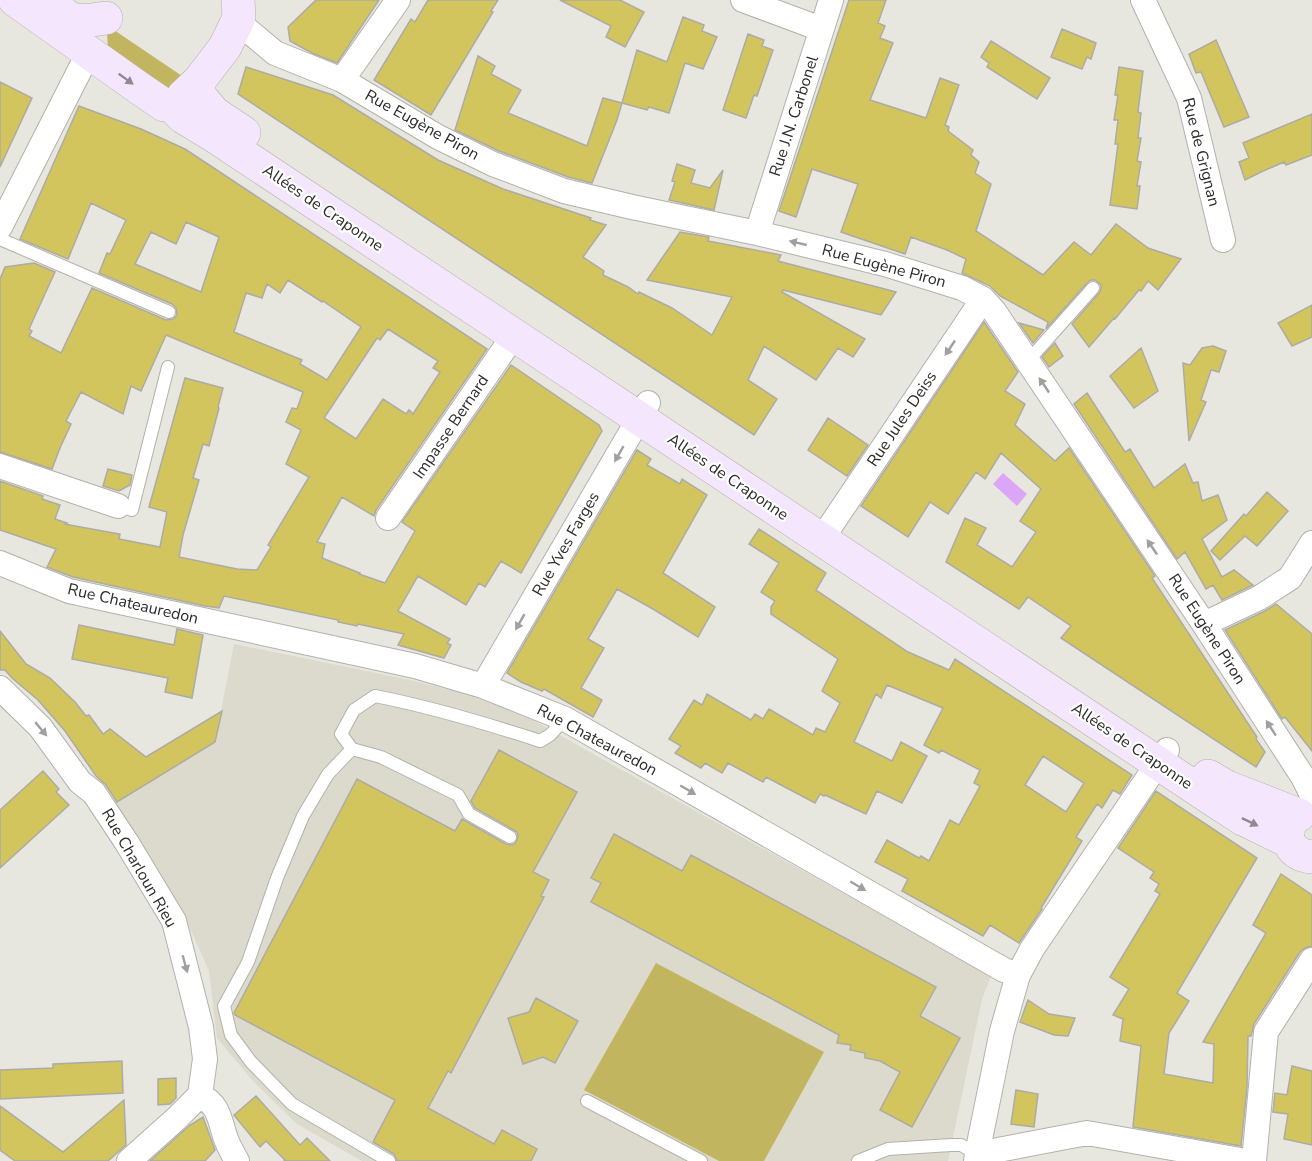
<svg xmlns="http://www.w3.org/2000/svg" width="1312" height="1161" viewBox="0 0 1312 1161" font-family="'Nunito Sans',sans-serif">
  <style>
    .built { fill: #dbdacc }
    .green { fill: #c1b65f }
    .water { fill: #dca6f8 }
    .building { fill: #d2c55d; stroke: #acaba5; stroke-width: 1.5; fill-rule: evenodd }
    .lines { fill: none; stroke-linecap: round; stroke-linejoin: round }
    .lane-casing { stroke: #b2b2ab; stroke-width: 14 }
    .street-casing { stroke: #b2b2ab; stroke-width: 26 }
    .secondary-casing { stroke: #b2b2ab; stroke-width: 34 }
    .lane { stroke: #fff; stroke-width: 12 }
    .street { stroke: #fff; stroke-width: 24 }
    .secondary { stroke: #f4e6fc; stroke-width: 33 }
    .oneway { fill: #908892 }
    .oneway2 { fill: #a0a09f }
    .labels { text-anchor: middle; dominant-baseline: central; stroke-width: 4.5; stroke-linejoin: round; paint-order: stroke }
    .street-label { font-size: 16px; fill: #2c2b29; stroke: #fff }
  </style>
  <rect width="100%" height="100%" fill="#e7e6df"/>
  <!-- built -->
  <path class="built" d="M234 644 410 680 470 695 529 718 991 976 982 999 948 1161H362L297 1124 253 1081 217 1038 209 971 184 915 113 804 215 742Z"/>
  <!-- green -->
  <path class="green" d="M111 28 185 78 170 88H160L108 50 107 33Z
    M656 963 824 1052 764 1161H719L584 1090Z"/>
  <!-- water -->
  <path class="water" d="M1003 473 1027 494 1017 506 993 484Z"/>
  <!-- building -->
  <path class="building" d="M316 0H379L337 63 312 53 290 41 288 27Z
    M428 0H498L491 11 493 12 431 115 374 80 411 19 415 22Z
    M560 0H620L644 12 625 47 606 37 611 26Z
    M849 0H886L878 23 885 26 880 38 893 43 870 100 926 118 940 78 959 85 945 125 949 127 948 131 973 150 971 155 979 162 975 173 991 184 976 231 1043 275 1074 242 1091 255 1116 224 1148 248 1181 259 1158 290 1148 281 1141 291 1139 290 1115 319 1114 318 1089 347 1072 324 1099 293 1101 289V285L1095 280H1091L1087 283 1046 329 1048 322 1000 296 990 286 962 273 966 259 947 250 911 237 905 254 841 232 858 184 812 169 796 217 779 211Z
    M683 17 704 25 702 31 717 37 703 69 685 63 669 113 649 107 647 110 622 103 617 120 592 183 568 177 499 151 455 130 478 56 495 66 491 74 521 90 508 113 587 146 603 98 622 103 637 50 667 62Z
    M1062 29 1096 43 1091 59 1087 57 1082 69 1051 57Z
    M748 34 764 40 762 46 773 50 757 96 754 95 746 118 723 110Z
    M1216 40 1249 117 1224 127 1201 72 1196 73 1189 54Z
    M991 41 1050 78 1037 99 987 67 989 63 981 57Z
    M246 67 333 95 438 160 503 189 591 218 590 220 606 225 583 257 604 271 603 275 628 287 638 294 639 292 672 308 712 335 732 297 647 280 680 232 709 237 708 241 781 255 778 261 896 292 881 315 783 290 782 292 865 339 853 357 838 348 816 380 764 346 748 380 777 399 754 435 238 94Z
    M1119 67 1143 71 1138 112 1141 113 1138 138H1141L1137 161 1141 162 1137 186H1140L1137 209 1110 205 1118 144H1115L1118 120H1114L1118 95H1115Z
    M0 82 32 98 0 167Z
    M79 106 141 129 185 149 487 349 376 510 374 516 342 497 317 542 325 544 322 558 360 573 359 574 385 583 415 531 402 522 511 365 599 425 602 431 521 573 501 561 485 587 479 583 466 605 418 576 398 611 450 639 447 643 451 645 444 658 398 645 404 634 358 624 357 626 338 622V620L224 596 219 608 205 606 73 577 47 567 56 549 0 530V481L43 496 42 499 60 505 55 519 67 523 64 524 120 534 119 539 160 547 167 512 149 507 185 378 223 388 218 407 219 408 209 446 203 444 193 478 199 480 183 535 179 557 237 569 257 570 271 547 268 545 309 477 286 464 301 430 286 422 292 408 297 409 303 392 166 335 141 391 131 386 123 414 81 392 66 421 71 424 60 448 52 469 0 452V279L5 267 34 263 55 272 29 329 32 331 29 336 61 353 92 288 166 320 173 319 177 315 176 308 172 304 99 273 107 253 110 254 126 220 91 203 68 259 20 239ZM186 222 219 237 201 292 135 264 151 232 176 244ZM288 280 322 302 323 301 361 327 327 380 300 364 302 360 234 332 246 293 262 298 267 284 280 293ZM388 329 438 361 433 368 440 372 413 414 409 410 406 414 383 399 356 439 324 418 377 338 380 340Z
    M1312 114V155L1286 165 1284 162 1261 172 1245 180 1239 162 1249 158 1243 143Z
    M677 164 695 170 691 183 710 188 723 170 714 210 669 200 675 182 672 181Z
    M1312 305V337L1292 346 1278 323Z
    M984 322 1018 372 1005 391 1025 404 1015 425 1055 461 1069 448 1155 576 1152 578 1257 737 1256 739 1265 752 1256 767 1061 638 1071 626 1028 597 1019 609 946 562 965 518 986 528 977 545 1012 567 1036 532 1020 521 1041 489 1001 453 985 479 976 472 948 514 930 502 908 537 861 506Z
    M1019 323 1044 330 1033 343Z
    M1055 343 1063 356 1049 367 1042 357Z
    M1213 346 1226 351 1219 372 1211 370 1201 400 1206 402 1189 441 1183 363 1190 365 1202 348Z
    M1141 348 1158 391 1134 408 1110 376Z
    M1087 393 1125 452 1130 449 1154 488 1185 464 1193 483 1198 482 1202 501 1218 495 1227 520 1202 539 1222 577 1234 570 1253 585 1222 600 1213 585 1206 589 1185 552 1177 559 1074 404Z
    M828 418 868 445 847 476 808 450Z
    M637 450 651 459 647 465 680 484 682 479 707 495 663 573 715 607 698 637 653 609 617 589 588 639 604 648 581 688 602 700 593 717 544 689 542 691 521 682 507 673Z
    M108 469 132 475 130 485 119 491 103 486Z
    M1267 492 1288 511 1257 546 1245 536 1220 560 1211 551 1244 514 1246 516Z
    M759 529 826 573 816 590 908 652 949 670 955 659 1132 775 1120 794 1113 790 1102 808 1097 804 1076 837 1082 841 1041 908 1042 909 1019 943 990 925 983 936 902 891 908 879 875 862 887 840 919 858 921 856 929 861 950 820 959 825 980 786 974 783 980 770 941 750 939 753 924 745 943 708 887 685 881 698 876 694 854 742 892 761 901 742 927 756 902 803 877 791 866 814 825 795 824 796 820 794 815 803 766 777 763 782 728 763 722 773 705 763 701 768 675 753 681 746 669 739 694 700 702 705 707 694 751 720 755 714 763 719 769 709 813 735 816 728 825 732 840 703 822 691 838 659 771 614V607L775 601 761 592 779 563 749 544ZM1043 756 1084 783 1066 812 1025 785Z
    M1276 604 1312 634V751L1285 717 1282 719 1225 630 1265 611Z
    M79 625 174 645 177 629 203 635 192 698 165 692 168 678 72 659Z
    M0 631 26 664 50 678 75 702 86 716 89 715 103 734 110 729 146 757 222 711 215 742 117 802 106 785 96 776 65 731 38 700 12 678 5 670H0Z
    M499 750 577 792 533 872 549 880 541 896 544 897 451 1073 448 1071 428 1108 494 1144 502 1130 537 1149 531 1161H397L394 1154 373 1142 395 1100 235 1015 234 1013 357 779 455 831 462 819 506 844 511 845 515 844 517 840 518 836 517 832 475 808 471 801Z
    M43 771 59 789 56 792 69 805 0 868V810Z
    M1156 791 1257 858 1177 993 1189 1001 1169 1033 1164 1074 1213 1083 1214 1044 1203 1042 1266 933 1253 925 1281 874 1312 895V946L1305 948 1300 952 1254 1024 1251 1036H1248L1247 1087 1241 1146 1133 1127 1141 1046 1120 1041 1123 1019 1113 1015 1129 989 1110 977 1160 894 1155 891 1159 884 1150 878 1154 872 1118 848Z
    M614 834 682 871 691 855 936 987 920 1016 960 1038 912 1127 880 1110 900 1072 880 1061 865 1058V1053L850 1050 851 1045 837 1043 839 1035 591 902 601 883 591 878Z
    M536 998 578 1021 555 1063 543 1057 523 1064 508 1018 529 1012Z
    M1028 1000 1049 1014 1075 1018 1068 1036 1054 1035 1020 1022Z
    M122 1061 123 1093 0 1099V1070L53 1068V1064Z
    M1292 1066 1312 1071V1145L1284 1139 1288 1114 1273 1112 1275 1093 1287 1095Z
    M176 1078V1098L170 1104 158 1105V1079Z
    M1016 1090 1038 1094 1034 1127 1011 1124Z
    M256 1096 300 1145 307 1138 330 1161H284L285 1160 266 1141 260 1147 234 1115Z
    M124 1100 126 1145 108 1161H15L0 1150V1106L63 1152Z
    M203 1117 215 1150 205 1161H150L190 1125Z"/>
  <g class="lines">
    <!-- lane casing -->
    <g class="lane-casing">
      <path id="lane" d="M0 239 169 312
        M1028 361 1093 288
        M118 506 132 510 168 367
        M352 749 328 774 303 816 277 878 248 962 224 1006 231 1035 251 1062 292 1104 389 1161
        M510 837 469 814 458 795 381 757 352 749 341 734 354 710 375 696C431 707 485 723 540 741L550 735 565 719
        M587 1101 701 1161
        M858 1161 888 1149 951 1145H961L977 1154"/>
    </g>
    <!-- street casing -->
    <g class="street-casing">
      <path id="street" d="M743 0 821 29
        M1143 0 1189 98 1223 240
        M239 18 244 27 275 53 342 80 438 137 493 164 564 191 632 207 757 233 885 264 962 288 983 299 994 311 1204 624 1303 777 1312 795
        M342 80 398 0
        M0 227 89 52
        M757 233 831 0
        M0 466 118 506
        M388 518 514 335
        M821 540 983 299
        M0 563 69 591 415 666 483 686 565 719 1004 970 1018 975
        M1204 624 1259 598 1290 578 1312 543
        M483 686 648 403
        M0 688 40 727 80 782 94 793 127 843 174 921 201 1027 205 1059 200 1095 177 1118 129 1161
        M200 1095C220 1106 219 1119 226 1139 229 1147 233 1154 237 1161
        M977 1154 1087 1133 1246 1161
        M976 1161 977 1154 1002 1031 1018 975 1032 949 1167 750
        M1254 1161 1266 1032 1312 960"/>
    </g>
    <!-- secondary casing -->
    <g class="secondary-casing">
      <path id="secondary" d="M15 0 142 90 164 105 172 106
        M49 1C72 23 74 23 106 18
        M199 81V95L214 113 244 133
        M183 96 199 81 225 47 239 18 238 0
        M172 106 183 117 219 139 1215 801 1243 819 1288 841
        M1208 776 1227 787 1299 815
        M1292 821C1281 839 1292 855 1312 857"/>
    </g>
    <!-- lane -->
    <use href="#lane" class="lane"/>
    <!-- street -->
    <use href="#street" class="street"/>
    <!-- secondary -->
    <use href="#secondary" class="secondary"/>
  </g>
  <!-- one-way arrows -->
  <defs><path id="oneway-solid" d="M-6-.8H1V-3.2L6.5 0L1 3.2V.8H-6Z" transform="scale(1.5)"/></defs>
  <g class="oneway">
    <use href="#oneway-solid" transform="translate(126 79) rotate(36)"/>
    <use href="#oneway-solid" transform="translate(1250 822) rotate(26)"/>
  </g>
  <g class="oneway2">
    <use href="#oneway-solid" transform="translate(798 243) rotate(-167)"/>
    <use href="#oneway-solid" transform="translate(950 348) rotate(124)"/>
    <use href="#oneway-solid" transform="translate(1044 385) rotate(-124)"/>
    <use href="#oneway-solid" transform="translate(619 454) rotate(120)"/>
    <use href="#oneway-solid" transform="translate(1152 547) rotate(-124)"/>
    <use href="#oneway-solid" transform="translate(520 622) rotate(120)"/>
    <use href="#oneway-solid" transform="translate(1271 728) rotate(-123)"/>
    <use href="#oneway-solid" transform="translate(41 729) rotate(50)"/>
    <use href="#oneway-solid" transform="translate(688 790) rotate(30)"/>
    <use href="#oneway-solid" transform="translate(858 886) rotate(30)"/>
    <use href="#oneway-solid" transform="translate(185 964) rotate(75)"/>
  </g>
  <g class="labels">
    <!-- street labels -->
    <g class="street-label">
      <text transform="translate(794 116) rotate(-72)">Rue J.N. Carbonel</text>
      <text transform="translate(422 125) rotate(29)">Rue Eugène Piron</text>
      <text transform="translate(1201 152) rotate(76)">Rue de Grignan</text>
      <text transform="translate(323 208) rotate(34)">Allées de Craponne</text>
      <text transform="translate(884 266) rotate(15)">Rue Eugène Piron</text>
      <text transform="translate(902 419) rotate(-56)">Rue Jules Deiss</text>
      <text transform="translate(451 427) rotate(-56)">Impasse Bernard</text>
      <text transform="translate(728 477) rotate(34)">Allées de Craponne</text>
      <text transform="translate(566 544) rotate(-60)">Rue Yves Farges</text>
      <text transform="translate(133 604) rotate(13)">Rue Chateauredon</text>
      <text transform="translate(1207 629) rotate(57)">Rue Eugène Piron</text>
      <text transform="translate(597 740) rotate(28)">Rue Chateauredon</text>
      <text transform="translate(1132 746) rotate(34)">Allées de Craponne</text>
      <text transform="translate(139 868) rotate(60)">Rue Charloun Rieu</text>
    </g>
  </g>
</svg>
